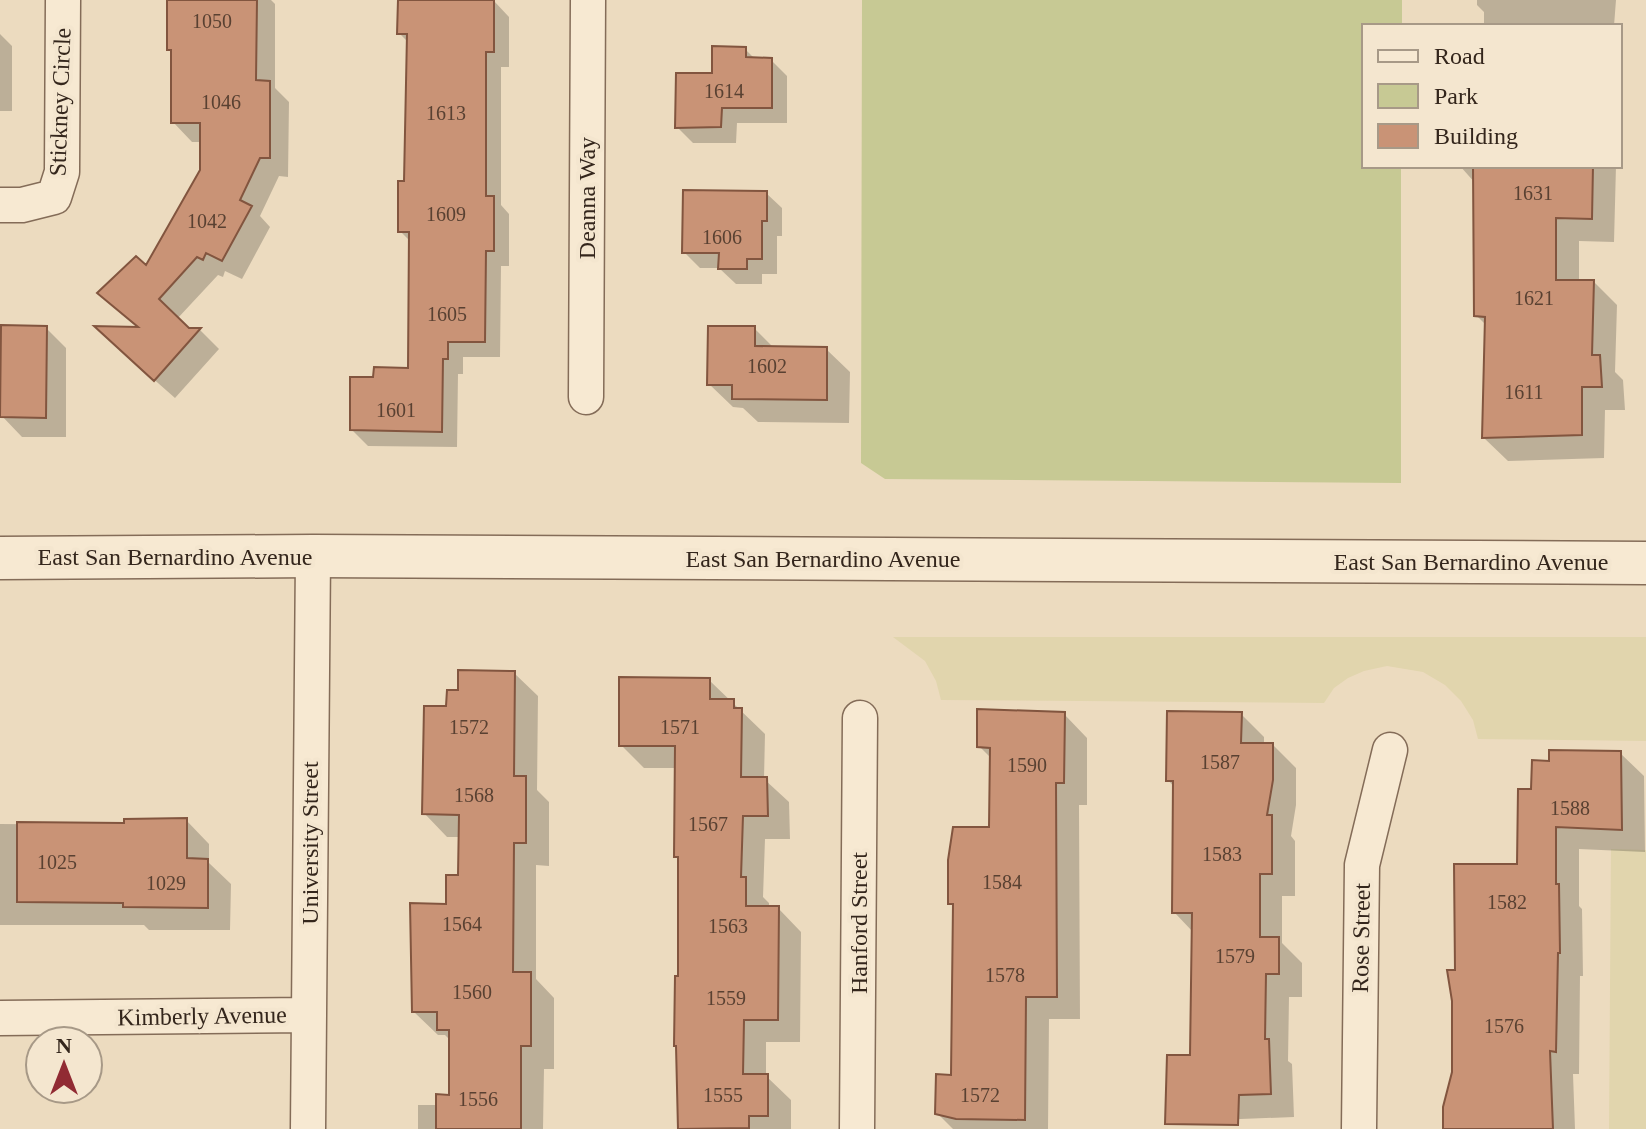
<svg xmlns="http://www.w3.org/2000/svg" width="1646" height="1129" viewBox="0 0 1646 1129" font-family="'Times New Roman',serif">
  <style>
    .farmland { fill: #e1d5ad }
    .green { fill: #c7c994 }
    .shadow { fill: #0003 }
    .building { fill: #c99376; stroke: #82553f; stroke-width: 2 }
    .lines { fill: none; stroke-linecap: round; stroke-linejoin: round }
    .minor-casing { stroke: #846c58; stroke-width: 37 }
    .tertiary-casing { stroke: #846c58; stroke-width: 45 }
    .minor { stroke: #f7e9d2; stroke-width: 34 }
    .tertiary { stroke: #f7e9d2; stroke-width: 42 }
    .labels { text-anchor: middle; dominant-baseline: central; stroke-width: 8; stroke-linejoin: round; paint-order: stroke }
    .number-label { font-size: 20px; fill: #594132 }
    .street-label { font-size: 24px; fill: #34261c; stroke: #f4e6cf }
  </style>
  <rect width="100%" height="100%" fill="#ecdbbf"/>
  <!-- farmland -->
  <path class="farmland" d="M893 637H1646V741L1478 739 1473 720 1461 701 1445 685 1423 672 1387 666 1364 671 1348 678 1334 688 1324 703 941 700 936 681 925 661Z
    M1611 849 1646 850V1129H1609Z"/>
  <!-- green -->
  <path class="green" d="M862 0H1402V26H1364V166H1401V483L885 479 861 463Z"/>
  <!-- shadow -->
  <path class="shadow" d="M169 0H271L275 4V88L289 102 288 177 279 176 260 216 270 227 242 279 225 271 223 277 218 275 177 319 189 330H200L219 349 175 398 116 346 139 329 100 293 147 268 202 170V142H192L173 122V54L169 49Z
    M400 0 494 1 509 17V67H501V205L509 214V266H501L500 357H463V374H458L457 447 368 446 352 430 375 379 410 370 411 242 400 231 406 183 409 43 399 33Z
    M1477 0H1616L1614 26H1484V12L1477 5Z
    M0 34 12 46V111H0Z
    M745 49 755 59 771 60 787 76V123H737L736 143H693L677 127Z
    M1460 166H1616L1614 242 1579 241V282H1594L1617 305 1615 372 1623 380 1625 410H1605L1604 458 1508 461 1484 438 1487 326 1476 315V184Z
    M766 193 782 208V236H777V274H762V284H736L719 268H700L684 252Z
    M46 328 66 348V437H22L0 414V332Z
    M754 328 774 348 826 349 850 372 849 423 758 422 743 408 733 407 709 384Z
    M514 673 538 696 537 790 549 802V866L536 865V979L554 998V1069H544L543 1129H418V1105H438L451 1097V1041L445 1035H438L414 1012 460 877 461 837H447L424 813 448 708 460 692Z
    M709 680 765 734 764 779 789 802 790 839H765L763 897 769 903V908H778L801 932 800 1042H766V1076L791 1100V1129H680V860L676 856 677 768H644L621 745Z
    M1064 714 1087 738V805H1079L1080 1019H1049L1048 1129H953L937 1113 953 1077 955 907 950 903 991 829 992 759 979 746Z
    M1241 714 1264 737V745H1273L1296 768V805L1291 836 1295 841V896H1282V943L1302 963V997H1289L1288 1061 1292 1064 1294 1117 1191 1121 1193 932 1174 912 1175 788 1168 780Z
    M1620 753 1644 776 1645 852 1579 849V906L1582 909 1583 976H1580L1579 1074H1573L1575 1129H1445L1454 1073 1457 972 1519 866 1533 791 1551 763Z
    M186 820 209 844V863L231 884 230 930H149L144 925H0V824L126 825Z"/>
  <!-- building -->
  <path class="building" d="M167 0H257L256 80 270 81V158H260L240 200 252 206 222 261 206 253 203 260 197 257 159 299 189 328H201L154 381 94 326 138 327 97 293 136 256 146 265 200 170V123H171V50H167Z
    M398 0H494V52H486V196H494V251H486L485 342H448V359H443L442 432 350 430V377H373L374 367 408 368 409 232H398V181H404L407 34H397Z
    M712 46 746 47V57L772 58V108H722L721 127 675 128 676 73H712Z
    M1473 166H1593L1592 219 1556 218V280H1594L1592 355H1600L1602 387H1582V435L1482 438 1485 317 1474 316Z
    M683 190 767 191V221H762V259H747V269H718L719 253H682Z
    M1 325 47 326 46 418 0 417Z
    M708 326H755V346L827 347V400L732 399V385H707Z
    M458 670 515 671 514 776H526V843H514L513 972H531V1046H521V1129H436V1094L449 1095V1030H437V1012H412L410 903 446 904V875H458L459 815 422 814 424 706H446L447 690H458Z
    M619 677 710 678V699H734V708H742L741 777H767L768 816H743L741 877H746V906H779L778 1020H744L743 1074H768V1116H749V1128L678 1129 676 1046H674L675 976H678V857H674L675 746H619Z
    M977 709 1065 712 1064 783H1056L1057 997H1026L1025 1120 956 1119 935 1114 936 1074 951 1075 953 904H948V860L953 827H989L990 748 977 747Z
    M1167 711 1242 712 1241 743H1273V780L1267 815H1272V874H1260V937H1279V974H1266L1265 1039H1269L1271 1094 1239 1095 1238 1125 1165 1124 1167 1055H1190L1192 913H1172L1173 781H1166Z
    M1549 750 1621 751 1622 830 1556 827V884H1559L1560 953H1558L1556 1052 1550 1051 1553 1129H1443V1107L1452 1072V1001L1447 970H1455L1454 864H1517L1518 789H1531L1532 760 1549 761Z
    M187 818V858L208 859V908L123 907V903L17 902V822L124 823V819Z"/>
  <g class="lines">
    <!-- minor casing -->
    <g class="minor-casing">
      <path id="minor" d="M0 205H22L54 197 62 172 63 0
        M586 397 588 0
        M0 1018 309 1015
        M308 1129 313 556
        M857 1129 860 718
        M1359 1129 1362 865 1390 750"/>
    </g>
    <!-- tertiary casing -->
    <g class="tertiary-casing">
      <path id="tertiary" d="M0 558 313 556 1646 563"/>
    </g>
    <!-- minor -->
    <use href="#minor" class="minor"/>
    <!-- tertiary -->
    <use href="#tertiary" class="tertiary"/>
  </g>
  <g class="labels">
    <!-- number labels -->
    <g class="number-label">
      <text x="212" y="21">1050</text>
      <text x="724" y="91">1614</text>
      <text x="221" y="102">1046</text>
      <text x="446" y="113">1613</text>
      <text x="1533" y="193">1631</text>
      <text x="446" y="214">1609</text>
      <text x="207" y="221">1042</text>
      <text x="722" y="237">1606</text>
      <text x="1534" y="298">1621</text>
      <text x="447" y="314">1605</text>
      <text x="767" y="366">1602</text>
      <text x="1524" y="392">1611</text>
      <text x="396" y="410">1601</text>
      <text x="469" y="727">1572</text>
      <text x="680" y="727">1571</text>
      <text x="1220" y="762">1587</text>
      <text x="1027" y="765">1590</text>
      <text x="474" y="795">1568</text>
      <text x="1570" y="808">1588</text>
      <text x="708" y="824">1567</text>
      <text x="1222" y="854">1583</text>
      <text x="57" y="862">1025</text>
      <text x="1002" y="882">1584</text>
      <text x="166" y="883">1029</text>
      <text x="1507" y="902">1582</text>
      <text x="462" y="924">1564</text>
      <text x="728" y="926">1563</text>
      <text x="1235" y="956">1579</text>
      <text x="1005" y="975">1578</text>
      <text x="472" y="992">1560</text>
      <text x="726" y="998">1559</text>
      <text x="1504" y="1026">1576</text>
      <text x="723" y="1095">1555</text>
      <text x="980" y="1095">1572</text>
      <text x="478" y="1099">1556</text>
    </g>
    <!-- street labels -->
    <g class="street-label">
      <text transform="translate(60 102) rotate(-88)">Stickney Circle</text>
      <text transform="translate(587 198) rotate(-90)">Deanna Way</text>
      <text x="175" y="557">East San Bernardino Avenue</text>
      <text x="823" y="559">East San Bernardino Avenue</text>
      <text x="1471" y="562">East San Bernardino Avenue</text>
      <text transform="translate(310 843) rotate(-90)">University Street</text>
      <text transform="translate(859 923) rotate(-90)">Hanford Street</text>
      <text transform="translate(1361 938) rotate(-89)">Rose Street</text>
      <text transform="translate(202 1016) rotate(-1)">Kimberly Avenue</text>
    </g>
  </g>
  <!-- legend -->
  <rect x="1362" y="24" width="260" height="144" fill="#f4e6cf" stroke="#a79987" stroke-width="2"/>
  <rect x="1378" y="50" width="40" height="12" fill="#f7e9d2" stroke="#a79987" stroke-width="2"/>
  <text x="1434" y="64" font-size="24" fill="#34261c">Road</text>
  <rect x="1378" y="84" width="40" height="24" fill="#c7c994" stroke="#a79987" stroke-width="2"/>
  <text x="1434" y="104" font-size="24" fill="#34261c">Park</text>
  <rect x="1378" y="124" width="40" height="24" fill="#c99376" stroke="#a79987" stroke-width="2"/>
  <text x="1434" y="144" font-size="24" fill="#34261c">Building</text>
  <!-- north arrow -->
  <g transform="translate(64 1065)"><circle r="38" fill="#f4e6cf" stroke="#a79987" stroke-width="2"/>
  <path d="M0-6L14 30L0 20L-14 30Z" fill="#912b33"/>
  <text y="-12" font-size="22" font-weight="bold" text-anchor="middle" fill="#34261c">N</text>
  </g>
</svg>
